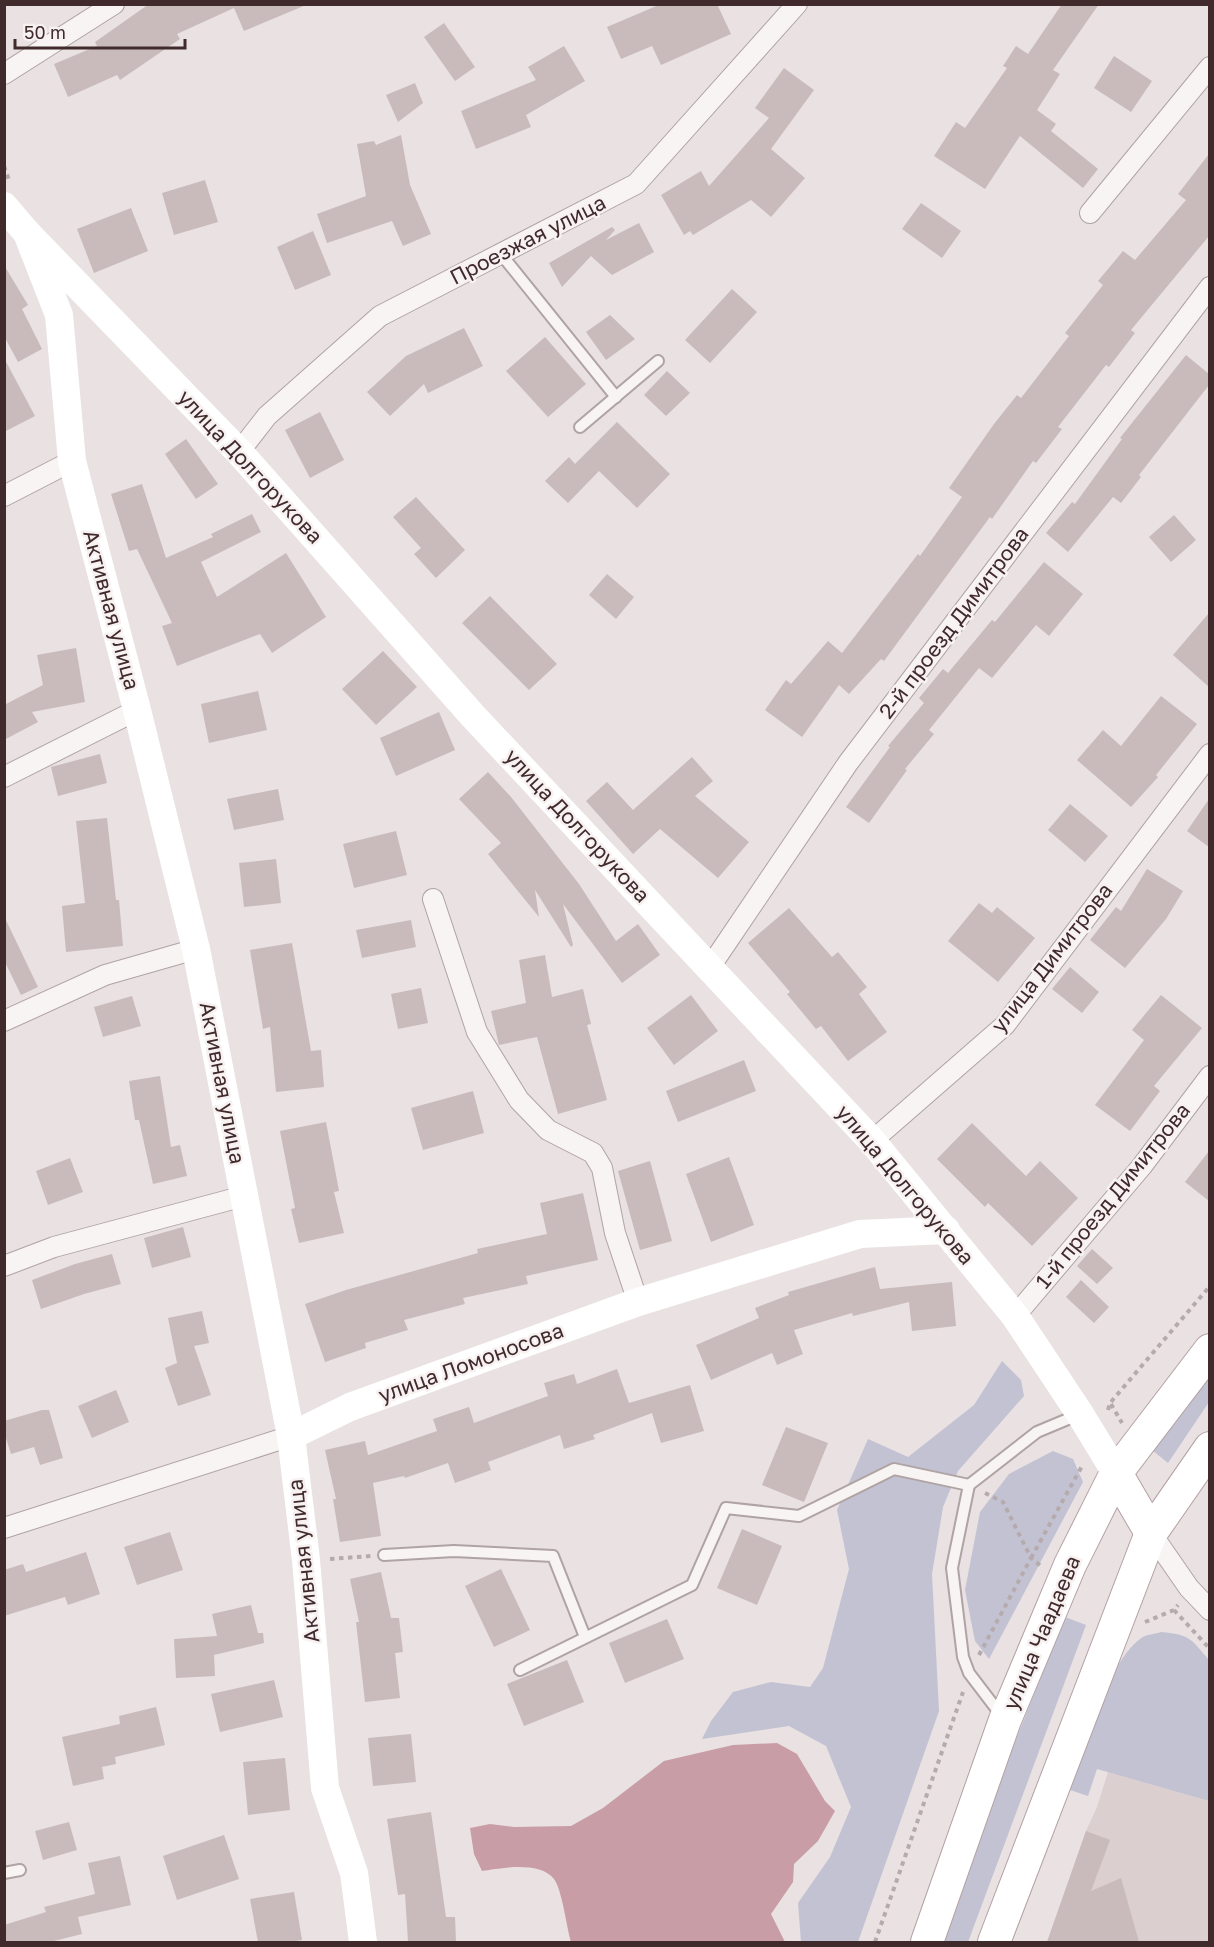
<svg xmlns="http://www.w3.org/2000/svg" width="1214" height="1947" font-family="'Golos Text',sans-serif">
<rect width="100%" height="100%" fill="#e9e1e2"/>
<path fill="#dbcfd0" d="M1108,1772l101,29v141h-162l39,-111 11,-24z"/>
<g fill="#c3c2d3">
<path d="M1002,1361l19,19 3,16 -66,75 -15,36 -11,67 7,137 -81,231h-57l-3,-39 32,-46 21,-50 -25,-61 -37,-20 -87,13 9,-18 22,-29 38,-10 39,5 13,-19 26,-99 -12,-59 31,-71 40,18 66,-52z"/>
<path d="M1209,1370v32l-41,61 -16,-13z"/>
<path d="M1053,1451l20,8 10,23 -94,177 -14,-18 -10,-51 15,-78 29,-38z"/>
<path d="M1065,1617l21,8 -118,317h-26l69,-190z"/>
<path d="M1161,1632c30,3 29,6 48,28v141l-112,-32 -9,27 -21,-7c15,-39 41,-130 76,-152 5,-3 12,-3 18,-5z"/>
</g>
<path fill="#c89da6" d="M777,1743l20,11 28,47 10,10 -17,30 -24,23 -1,18 -22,32 14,28h-214c-4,-13 -9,-53 -17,-63 -14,-18 -53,-11 -72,-8l-8,-17 -4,-26 20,-4 24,3 57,-1 32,-18 61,-47 69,-16z"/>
<g fill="#c9bbbc">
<path d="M149,4h157v1l-62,26 -10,-23 -57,26 3,5 -60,41 -3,-5 -49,22 -14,-33 43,-18 -2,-4z"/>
<path d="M661,4h56l14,30 -70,31 -9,-19 -31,13 -14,-32z"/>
<path d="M1062,4h37l-46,66 7,4 -23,36 19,14 -5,7 47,38 -15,19 -63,-52 -35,53 -51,-33 22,-34 9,6 42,-60 -4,-2 13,-20 12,8z"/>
<path d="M444,23l31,44 -20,14 -31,-44z"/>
<path d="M564,46l21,35 -59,34 5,12 -55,22 -15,-38 75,-31 -8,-13z"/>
<path d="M1114,56l38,25 -21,31 -37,-24z"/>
<path d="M784,68l30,22 -43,59 34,29 -34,39 -20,-17 -58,35 -3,-4 -6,4 -23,-40 40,-24 8,15 60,-68 -14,-10z"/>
<path d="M415,83l8,20 -25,19 -12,-27z"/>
<path d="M401,135l9,50 21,49 -28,12 -11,-25 -65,22 -10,-29 49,-18 -9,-52 17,-3 2,4z"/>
<path d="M1209,154v82l-78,94 4,3 -26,34 -3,-2 -48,62 4,2 -26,34 -3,-2 -41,58 -2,-2 -106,144 -3,-2 -32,35 -10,-9 -37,52 -37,-27 21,-30 5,4 37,-43 14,12 76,-99 2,2 42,-59 -13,-9 45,-64 23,-29 4,3 48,-62 -4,-3 38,-48 -5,-4 25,-30 12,9 51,-60 -8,-6z"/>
<path d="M205,180l13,42 -44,13 -12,-42z"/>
<path d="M921,203l40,28 -19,27 -40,-29z"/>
<path d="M131,208l17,43 -54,22 -17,-44z"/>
<path d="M639,223l15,29 -42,23 -21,-19 -29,31 -13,-24 63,-36 3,3 -9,10z"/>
<path d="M313,231l18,44 -36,15 -18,-43z"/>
<path d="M4,265l24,40 -6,4 20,40 -24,13 -14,-26z"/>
<path d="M732,289l25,23 -47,51 -25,-23z"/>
<path d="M610,315l25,24 -29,21 -20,-28z"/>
<path d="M464,328l19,38 -55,27 -4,-9 -34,32 -23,-24 39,-36z"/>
<path d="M545,337l41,47 -38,33 -42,-46z"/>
<path d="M1186,355l23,19v11l-70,90 2,2 -20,26 -8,-6 -45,55 -22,-19 26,-31 3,2 47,-65 -2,-1z"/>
<path d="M4,358l31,58 -31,16z"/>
<path d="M667,371l23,22 -24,23 -22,-21z"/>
<path d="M320,412l24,48 -34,18 -25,-48z"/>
<path d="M617,422l53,52 -33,34 -38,-37 -31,32 -23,-22 24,-24 6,7z"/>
<path d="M186,439l32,45 -22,15 -31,-45z"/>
<path d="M142,484l24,74 47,-21 -2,-3 41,-20 9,18 -60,30 16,35 69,-44 40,64 -54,36 -12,-19 -83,32 -15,-40 10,-3 -35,-74 -8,2 -18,-57z"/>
<path d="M416,497l49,53 -29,28 -22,-24 7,-6 -28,-31z"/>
<path d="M1174,515l22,25 -25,22 -22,-25z"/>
<path d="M1044,562l39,32 -34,42 -13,-11 -44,53 -13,-10 -50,62 5,4 -29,35 2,1 -38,53 -23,-16 44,-60 -2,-1 36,-43 -5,-5 24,-29 5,4 44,-53 3,2z"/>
<path d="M607,574l27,23 -18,22 -27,-24z"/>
<path d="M490,596l67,68 -28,26 -67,-67z"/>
<path d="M1209,613v74l-36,-32z"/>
<path d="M76,648l9,54 -53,10 6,10 -34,18v-35l39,-20 -6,-30z"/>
<path d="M383,651l34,36 -41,38 -34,-36z"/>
<path d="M258,691l9,39 -58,13 -8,-39z"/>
<path d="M1161,696l36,28 -41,51 2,2 -27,30 -54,-47 26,-30 18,16z"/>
<path d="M439,712l16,38 -59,26 -16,-38z"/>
<path d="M100,754l7,29 -49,13 -7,-29z"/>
<path d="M692,757l21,24 -18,15 54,46 -31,36 -58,-49 -27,25 -47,-53 21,-19 26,28z"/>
<path d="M488,772l23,25 68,87 37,57 22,-17 22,31 -38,28 -59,-79 10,41 -2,2 -36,-57 4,27 -51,-63 13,-11 -42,-44z"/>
<path d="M278,789l6,31 -50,10 -7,-31z"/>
<path d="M1209,799v48l-22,-16z"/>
<path d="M1070,804l38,32 -23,26 -37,-32z"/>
<path d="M107,818l9,82h3l4,46 -57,6 -4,-46 23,-3 -9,-82z"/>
<path d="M396,831l11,44 -53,13 -11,-44z"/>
<path d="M276,859l5,44 -37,4 -5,-44z"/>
<path d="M1147,869l36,22 -17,28 -41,49 -35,-28 26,-33 5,4z"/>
<path d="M979,903l13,10 5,-6 38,31 -37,44 -50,-41z"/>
<path d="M789,908l43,49 6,-5 29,35 -8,7 28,38 -39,29 -27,-35 -5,3 -29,-35 3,-2 -42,-49z"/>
<path d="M4,916l34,71 -17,8 -17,-35z"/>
<path d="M411,920l5,27 -54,11 -6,-28z"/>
<path d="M292,943l19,108 10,-1 3,37 -48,5 -6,-65 -7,2 -13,-79z"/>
<path d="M545,955l7,42 31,-8 8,35 -4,1 20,75 -49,14 -21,-77 -38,8 -8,-34 35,-8 -7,-43z"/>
<path d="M1070,967l29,25 -17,21 -30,-24z"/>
<path d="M421,988l7,35 -30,6 -7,-35z"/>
<path d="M691,995l27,36 -44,34 -27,-37z"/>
<path d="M1161,995l41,33 -48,58 6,5 -30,40 -35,-26 49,-65 -12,-10z"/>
<path d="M132,996l9,30 -38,11 -9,-30z"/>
<path d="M744,1060l12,31 -78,31 -12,-31z"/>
<path d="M160,1076l11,71 9,-2 7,31 -34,8 -14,-64h-4l-6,-39z"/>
<path d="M473,1091l11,42 -61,17 -12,-42z"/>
<path d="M326,1122l13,69 -5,1 10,41 -45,10 -8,-34 4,-1 -15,-77z"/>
<path d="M972,1123l54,53 14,-15 38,37 -46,48 -44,-43 -3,4 -48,-48z"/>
<path d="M1209,1151v50l-24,-19z"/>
<path d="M729,1157l25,68 -43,17 -25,-68z"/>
<path d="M70,1158l13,34 -35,13 -12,-34z"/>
<path d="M650,1161l22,80 -32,9 -22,-79z"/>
<path d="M583,1193l15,67 -72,16 2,8 -65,14 2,6 -61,16 4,10 -43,13 1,5 -41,14 -20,-58 41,-14 132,-37 -1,-4 70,-15 -7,-31z"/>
<path d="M183,1227l8,30 -39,11 -8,-30z"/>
<path d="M1092,1249l21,19 -16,16 -20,-18z"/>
<path d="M112,1254l9,30 -37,10 -43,15 -9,-29 43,-16z"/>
<path d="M875,1267l5,22 72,-7 4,44 -44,5 -3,-29 -56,14 -1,-3 -58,17 9,24 -26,11 -5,-12 -61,27 -15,-35 63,-27 -4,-10 34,-13 -1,-3z"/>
<path d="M1081,1280l28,27 -15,16 -28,-26z"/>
<path d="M202,1311l7,32 -15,3 17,49 -33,11 -13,-38 12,-5 -9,-45z"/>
<path d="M617,1369l12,34 61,-18 14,46 -43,12 -9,-30 -59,22 2,4 -31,10 -4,-14 -72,27 3,8 -36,13 -7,-20 -43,15 -1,-2 -31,7 8,53 -41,6 -7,-43h3l-11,-49 40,-9 3,14 69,-24 -4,-12 36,-12 5,16 74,-27 -4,-13 30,-9 3,10z"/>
<path d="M116,1390l13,32 -37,16 -14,-32z"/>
<path d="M42,1410h7l14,48 -23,7 -6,-18 -23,7 -7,-22v-11z"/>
<path d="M786,1427l42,16 -24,59 -42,-17z"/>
<path d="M742,1529l40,17 -25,59 -40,-17z"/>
<path d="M170,1532l13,38 -46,15 -13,-38z"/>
<path d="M86,1552l14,42 -32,11 -3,-8 -61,19v-46l19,-6 3,8z"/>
<path d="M501,1569l29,61 -36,17 -29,-61z"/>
<path d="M381,1572l10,46h8l4,34 -8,1 5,45 -35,4 -9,-80h3l-9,-43z"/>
<path d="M251,1605l7,28h5l1,10 -50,12 1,21 -39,2 -2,-39 43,-3 -5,-22z"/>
<path d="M667,1619l17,40 -59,24 -16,-40z"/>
<path d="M567,1660l17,42 -60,24 -17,-42z"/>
<path d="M274,1680l9,37 -63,15 -9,-38z"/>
<path d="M156,1707l9,38 -50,12 1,7 -14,3 2,12 -31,7 -11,-49 58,-13 -1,-8z"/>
<path d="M411,1734l5,48 -43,4 -5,-48z"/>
<path d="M285,1758l5,52 -42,5 -5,-53z"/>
<path d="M431,1812l15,105h9l1,25h-48l-3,-48 -7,1 -11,-76z"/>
<path d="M69,1822l8,28 -34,10 -8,-29z"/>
<path d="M1086,1831l24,9 -19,51 30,-13 18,64h-92z"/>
<path d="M224,1835l15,44 -62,21 -14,-44z"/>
<path d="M120,1856l11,49 -53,12 4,17 -32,8h-46v-17l42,-13 -2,-5 51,-13 -7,-31z"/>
<path d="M294,1892l8,48 -14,2h-30l-8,-43z"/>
</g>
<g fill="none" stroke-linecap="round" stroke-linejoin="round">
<g stroke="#b0a3a4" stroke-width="14">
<g id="lane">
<path d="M501,254l115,143"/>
<path d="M580,427l78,-66"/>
<path d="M384,1555l70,-4 99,5 32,81"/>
<path d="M520,1670l172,-85 34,-77 73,8 95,-47 75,16"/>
<path d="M1001,1715l-32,-42 -6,-16 -11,-89 17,-83 68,-53 43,-18"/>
<path d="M4,1873l16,-3"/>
</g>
</g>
<g stroke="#b0a3a4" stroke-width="22">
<g id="street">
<path d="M4,74l110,-70"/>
<path d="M1090,213l120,-146"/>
<path d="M239,452l28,-36 113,-100 256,-132 161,-180"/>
<path d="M4,496l68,-35"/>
<path d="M4,777l133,-67"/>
<path d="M433,899l44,133 42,68 29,30 45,23 9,15 13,65 23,69"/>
<path d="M710,967l138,-204 362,-476"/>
<path d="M4,1021l101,-46 91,-26"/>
<path d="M872,1141l133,-116 205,-271"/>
<path d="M4,1266l50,-19 190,-51"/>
<path d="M1015,1316l127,-150 68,-90"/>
<path d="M4,1528l287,-92"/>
<path d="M1151,1533l38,55 21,22"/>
</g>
</g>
<g stroke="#b4a1a3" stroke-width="34">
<g id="primary">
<path d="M1116,1473l35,60"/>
<path d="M927,1942l78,-222 65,-155 46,-92 94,-123"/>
<path d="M994,1942l157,-409 59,-85"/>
</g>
</g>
<g stroke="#b6abac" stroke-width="4" stroke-dasharray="4.5 4.5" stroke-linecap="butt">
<path d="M4,166l6,17"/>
<path d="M1111,1404l11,19"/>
<path d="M1108,1410l2,-7 100,-117"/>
<path d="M985,1493l18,9 28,56"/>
<path d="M1031,1558l51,-92"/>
<path d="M330,1559l41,-3"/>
<path d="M1174,1610l36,39"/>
<path d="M1145,1622l29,-12 4,-5"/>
<path d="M979,1655l52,-97 11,9"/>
<path d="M875,1942l88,-250"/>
</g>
<use href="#lane" stroke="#f8f4f4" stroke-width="10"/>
<use href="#street" stroke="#f8f4f4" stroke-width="20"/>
<g stroke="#fff" stroke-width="28">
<path d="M4,206l23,27 212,219 234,264 399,425 143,175 65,98 36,59"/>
<path d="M27,233l32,82 13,146 65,249 59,239 95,487 15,124 19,228 29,85 9,69"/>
<path d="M291,1436l59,-29 288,-105 222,-68 86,-4"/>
</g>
<use href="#primary" stroke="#fff" stroke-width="32"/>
</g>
<g text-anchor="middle" stroke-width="5" stroke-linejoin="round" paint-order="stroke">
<g font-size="21" fill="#402a2c" stroke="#f7f1f1">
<text transform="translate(528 240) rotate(-27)" y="7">Проезжая улица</text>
<text transform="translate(250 467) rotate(47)" y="7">улица Долгорукова</text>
<text transform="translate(111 610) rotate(75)" y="7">Активная улица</text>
<text transform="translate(954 623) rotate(-53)" y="7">2-й проезд Димитрова</text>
<text transform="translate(577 826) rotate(47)" y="7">улица Долгорукова</text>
<text transform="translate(1052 958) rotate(-52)" y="7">улица Димитрова</text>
<text transform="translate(222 1083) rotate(79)" y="7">Активная улица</text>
<text transform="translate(905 1185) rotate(50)" y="7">улица Долгорукова</text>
<text transform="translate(1113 1196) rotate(-51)" y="7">1-й проезд Димитрова</text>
<text transform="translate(471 1363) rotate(-20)" y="7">улица Ломоносова</text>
<text transform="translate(304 1561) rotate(-96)" y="7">Активная улица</text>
<text transform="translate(1042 1633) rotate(-67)" y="7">улица Чаадаева</text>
</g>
</g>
<rect width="1214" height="1947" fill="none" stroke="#402a2c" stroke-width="12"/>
<path d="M15 39v9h170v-9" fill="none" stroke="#402a2c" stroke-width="3"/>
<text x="24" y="39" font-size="18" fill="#402a2c" stroke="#f7f1f1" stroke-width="4.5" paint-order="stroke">50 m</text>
</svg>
